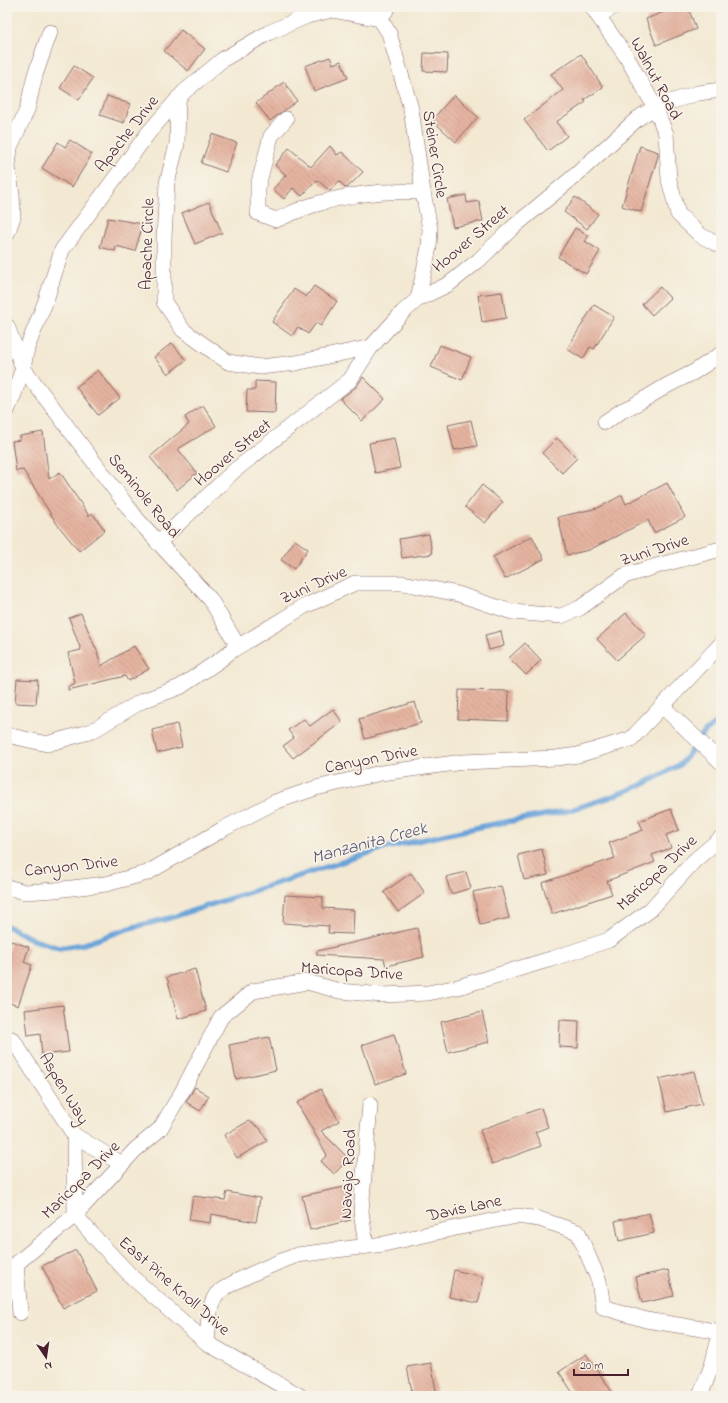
<svg xmlns="http://www.w3.org/2000/svg" width="728" height="1403" font-family="'Indie Flower',sans-serif">
<defs>
<pattern id="building-back-hatch" width="6" height="6" patternUnits="userSpaceOnUse"><rect width="6" height="6" fill="#e5b4a0"/><path d="M-1 5l2 2M0 0l6 6M5-1l2 2" fill="none" stroke="#c69a8a"/></pattern>
</defs>
<rect width="100%" height="100%" fill="#f7f3e8"/>
<filter id="ink" filterUnits="userSpaceOnUse"><feTurbulence type="fractalNoise" baseFrequency=".025" numOctaves="2"/><feDisplacementMap in="SourceGraphic" scale="8" xChannelSelector="R" yChannelSelector="G"/><feConvolveMatrix kernelMatrix="1 2 1 2 8 2 1 2 1" color-interpolation-filters="sRGB"/></filter>
<filter id="wash" filterUnits="userSpaceOnUse"><feTurbulence type="fractalNoise" baseFrequency=".012" numOctaves="4" result="noise"/><feDisplacementMap in="SourceGraphic" scale="16" xChannelSelector="R" yChannelSelector="G"/><feGaussianBlur stdDeviation="0.9" result="paint"/><feColorMatrix in="noise" values="0 0 0 0 0 0 0 0 0 0 0 0 0 0 0 0 0 1.4 0 .05"/><feComposite in="paint" operator="in"/></filter>
<g filter="url(#wash)">
<rect width="100%" height="100%" fill="#f3e9d3"/>
<g fill="none" stroke-linecap="round" stroke-linejoin="round">
<path stroke="#6aa3d9" stroke-width="5.5" d="M7,926l27,14 25,8 25,-4 46,-16 40,-10 215,-70 99,-22 83,-15 41,-13 36,-14 37,-20 24,-32 16,-13"/>
</g>
<g id="blocks">
<g fill="url(#building-back-hatch)">
<path d="M676,7h12l8,22 -40,16 -10,-26z"/>
<path d="M181,30l24,19 -17,22 -24,-20z"/>
<path d="M424,53l24,1 -1,18 -24,-1z"/>
<path d="M581,54l22,33 -19,13 2,2 -30,20 11,14 -19,15 -24,-31 39,-30 -12,-16z"/>
<path d="M330,57l3,7 8,-3 7,17 -34,13 -9,-25z"/>
<path d="M74,66l19,12 -14,22 -19,-12z"/>
<path d="M284,82l13,19 -27,20 -14,-18z"/>
<path d="M454,95l24,22 -22,25 -24,-22z"/>
<path d="M107,96l23,8 -6,19 -24,-8z"/>
<path d="M212,134l25,9 -11,29 -25,-9z"/>
<path d="M70,140l22,14 -20,33 -30,-19 16,-26 7,5z"/>
<path d="M330,146l7,9 5,-3 21,20 -15,15 -2,1 -7,-7 -9,10 -13,-11 -15,16 -9,-8 -9,11 -11,-10 13,-14 -11,-10 14,-17 22,19z"/>
<path d="M640,146l18,6v4l-17,56 -19,-6z"/>
<path d="M466,195l1,8 12,-2 4,20 -30,6 -6,-28z"/>
<path d="M575,197l23,17 -11,15 -23,-17z"/>
<path d="M209,202l13,31 -27,11 -13,-31z"/>
<path d="M108,218l35,6 -8,27 -19,-5 -1,5 -15,-4z"/>
<path d="M575,228l13,8 -3,5 15,10 -14,23 -28,-17z"/>
<path d="M314,286l23,15 -16,25 -5,-3 -8,11 -10,-7 -6,9 -20,-14 22,-33 12,8z"/>
<path d="M660,287l10,11 -18,17 -10,-11z"/>
<path d="M502,292l4,26 -24,4 -4,-27z"/>
<path d="M594,305l20,12 -20,32 -4,-2 -7,12 -16,-10z"/>
<path d="M172,343l14,17 -18,14 -14,-17z"/>
<path d="M440,345l31,12 -9,23 -31,-13z"/>
<path d="M98,370l22,28 -22,17 -22,-28z"/>
<path d="M363,377l22,22 -23,22 -22,-22 16,-12z"/>
<path d="M255,381l21,1 -1,31 -29,-1 1,-22h8z"/>
<path d="M203,405l13,21 -38,23 19,24 -20,17 -27,-33 39,-33 -4,-7z"/>
<path d="M471,420l6,26 -23,4 -6,-25z"/>
<path d="M43,432l6,47 11,-7 29,44 3,-3 13,17 -26,21 -22,-27 -34,-54 -7,1 -4,-30 8,-1v-4z"/>
<path d="M394,438l6,30 -25,5 -6,-30z"/>
<path d="M557,438l20,20 -15,15 -20,-20z"/>
<path d="M667,483l18,34 -31,16 -6,-13 -59,30 -22,5 -9,-38 40,-9 24,-13 4,9z"/>
<path d="M482,485l21,17 -18,21 -20,-16z"/>
<path d="M429,534l3,20 -30,4 -3,-19z"/>
<path d="M532,536l12,23 -39,20 -12,-22z"/>
<path d="M295,540l13,9 -14,20 -13,-9z"/>
<path d="M81,613l14,34h1l5,19 33,-20 15,23 -21,12 -3,-5 -57,14v-3l7,-4 -7,-30 13,-3 -12,-32z"/>
<path d="M626,613l20,22 -29,25 -20,-21z"/>
<path d="M501,631l3,15 -15,4 -4,-15z"/>
<path d="M525,643l16,17 -15,15 -17,-17z"/>
<path d="M17,679l21,1 -2,24 -21,-1z"/>
<path d="M459,690l50,1 -1,30 -50,-2z"/>
<path d="M415,702l6,21 -56,16 -6,-20z"/>
<path d="M333,709l9,13 -49,36 -10,-12 11,-8 -6,-8 16,-11 6,7z"/>
<path d="M177,724l5,23 -25,6 -5,-23z"/>
<path d="M671,809l8,21 -13,5 5,13 -19,7 3,7 -48,19 5,13 -60,20 -10,-31 73,-25 -6,-15 34,-13 -4,-9z"/>
<path d="M542,849l6,26 -24,5 -6,-25z"/>
<path d="M466,872l5,16 -20,6 -5,-17z"/>
<path d="M411,873l14,20 -27,19 -14,-20z"/>
<path d="M501,886l8,32 -29,7 -7,-33z"/>
<path d="M285,895l38,2v11l31,2 -1,24 -25,-1 1,-7 -46,-3z"/>
<path d="M417,928l7,29 -38,9 -2,-7 -67,-4v-4z"/>
<path d="M11,941l18,6 -5,15 8,3 -14,41 -11,-4v-49z"/>
<path d="M195,969l11,42 -28,8 -11,-42z"/>
<path d="M63,1005l6,47 -27,3 -2,-21 -12,2 -3,-26z"/>
<path d="M482,1012l7,30 -41,10 -7,-30z"/>
<path d="M560,1020l19,1 -1,27 -19,-1z"/>
<path d="M394,1034l12,40 -31,10 -13,-39z"/>
<path d="M269,1037l7,33 -40,9 -7,-34z"/>
<path d="M694,1071l8,33 -35,8 -8,-33z"/>
<path d="M195,1087l14,9 -9,15 -14,-9z"/>
<path d="M321,1089l18,32 -18,10 28,28 -15,15 -13,-13 6,-6 -30,-52z"/>
<path d="M541,1108l7,19 -13,5 6,14 -49,18 -12,-34z"/>
<path d="M249,1121l11,7 7,13 -30,17 -13,-23z"/>
<path d="M344,1187l7,33 -41,10 -8,-34z"/>
<path d="M227,1192l33,6 -4,24 -45,-8 -1,9 -21,-3 4,-24 32,4z"/>
<path d="M649,1213l5,20 -35,8 -4,-20z"/>
<path d="M76,1250l21,41 -34,17 -21,-42z"/>
<path d="M454,1270l30,7 -6,26 -29,-6z"/>
<path d="M668,1270l6,26 -32,7 -6,-26z"/>
<path d="M586,1354l29,42h-40l-16,-24z"/>
<path d="M431,1363l6,33h-24l-6,-29z"/>
</g>
</g>
</g>
<g filter="url(#ink)">
<use href="#blocks" fill-opacity="0" stroke="#856666" stroke-width="1"/>
<g fill="none" stroke-linecap="round" stroke-linejoin="round">
<g stroke="#856666" stroke-width="16">
<g id="minor">
<path d="M592,7l34,49 29,51 11,27 3,46 9,34 22,21 21,11"/>
<path d="M372,12l8,7 9,14 22,76 12,83 7,37 -1,18 -11,52"/>
<path d="M598,16l15,-9"/>
<path d="M178,98l-1,46 -10,39 -3,55v64l19,28 45,32 32,5 36,-4 75,-16"/>
<path d="M286,119l-15,17 -13,50v27l18,7c12,-5 24,-11 37,-15 35,-11 73,-15 110,-13"/>
<path d="M7,234l6,-17 -1,-22 -4,-28 2,-20 17,-37 8,-35 15,-43"/>
<path d="M7,326l16,42 114,151 73,80 28,47"/>
<path d="M7,411l7,-17 9,-26 4,-20 18,-45 17,-53 87,-118 35,-40 38,-32 46,-27 39,-17 25,-6 48,9 8,-12"/>
<path d="M605,422l18,-12 13,-6 32,-19 26,-13 27,-18"/>
<path d="M158,543l77,-73 115,-90 21,-33 32,-35 15,-13 31,-15 30,-24 32,-31 66,-55 60,-55 18,-12 43,-14 23,-3"/>
<path d="M662,706l59,56"/>
<path d="M7,735l40,9 45,-13 50,-30 38,-14 40,-27 11,-9 72,-44 52,-24h48l55,11 54,18 49,4 19,-8 44,-32 36,-11 61,-16"/>
<path d="M7,887l18,5 30,-2 51,-6 41,-11 76,-44 52,-27 41,-14 65,-15 82,-11 93,-4 22,-3 53,-16 90,-95"/>
<path d="M7,1037l6,3 61,95 1,80"/>
<path d="M74,1135l48,29"/>
<path d="M75,1215l24,27 35,37 73,64 93,53"/>
<path d="M366,1246l-5,-35 9,-106"/>
<path d="M20,1313l-4,-49 59,-49 60,-65 25,-21 23,-39 38,-73 32,-26 54,-9 33,9 42,4 46,-2 30,-6 93,-28 58,-19 41,-30 45,-50 26,-22"/>
<path d="M207,1343c1,-13 1,-37 9,-48 10,-12 65,-34 81,-40l87,-11 67,-15 66,-13 22,3 39,13 21,49 4,26 43,13 75,12"/>
<path d="M700,1396l12,-31 9,-34"/>
</g>
</g>
<use href="#minor" stroke="#fff" stroke-width="15"/>
</g>
</g>
<g text-anchor="middle" stroke-width="3.5" stroke-linejoin="round" paint-order="stroke">
<g font-size="17" fill="#4a1f2b" stroke="#f7f3e8">
<text transform="translate(657 78) rotate(62)" y="6">Walnut Road</text>
<text transform="translate(126 133) rotate(-52)" y="6">Apache Drive</text>
<text transform="translate(436 154) rotate(81)" y="6">Steiner Circle</text>
<text transform="translate(470 238) rotate(-40)" y="6">Hoover Street</text>
<text transform="translate(146 244) rotate(-88)" y="6">Apache Circle</text>
<text transform="translate(232 452) rotate(-40)" y="6">Hoover Street</text>
<text transform="translate(145 495) rotate(51)" y="6">Seminole Road</text>
<text transform="translate(654 549) rotate(-18)" y="6">Zuni Drive</text>
<text transform="translate(313 584) rotate(-24)" y="6">Zuni Drive</text>
<text transform="translate(371 758) rotate(-11)" y="6">Canyon Drive</text>
<text transform="translate(71 865) rotate(-6)" y="6">Canyon Drive</text>
<text transform="translate(656 872) rotate(-43)" y="6">Maricopa Drive</text>
<text transform="translate(352 970) rotate(4)" y="6">Maricopa Drive</text>
<text transform="translate(65 1088) rotate(59)" y="6">Aspen Way</text>
<text transform="translate(347 1174) rotate(-87)" y="6">Navajo Road</text>
<text transform="translate(80 1179) rotate(-45)" y="6">Maricopa Drive</text>
<text transform="translate(464 1207) rotate(-12)" y="6">Davis Lane</text>
<text transform="translate(175 1285) rotate(41)" y="6">East Pine Knoll Drive</text>
</g>
<g font-size="18" font-style="italic" fill="#575471" stroke="#f7f3e8">
<text transform="translate(369 842) rotate(-15)" y="6">Manzanita Creek</text>
</g>
</g>
<rect width="728" height="1403" fill="none" stroke="#f7f3e8" stroke-width="24"/>
<g transform="translate(46 1357) rotate(167)" stroke="#f7f3e8" stroke-width="3" paint-order="stroke">
<path d="M0-3L7 15L0 10L-7 15Z" fill="#4a1f2b"/>
<text y="-6" font-size="11" font-weight="bold" text-anchor="middle" fill="#4a1f2b">N</text>
</g>
<path d="M574 1369v6h54v-6" fill="none" stroke="#4a1f2b" stroke-width="2"/>
<text x="580" y="1369" font-size="12" fill="#4a1f2b" stroke="#f7f3e8" stroke-width="3" paint-order="stroke">20 m</text>
</svg>
